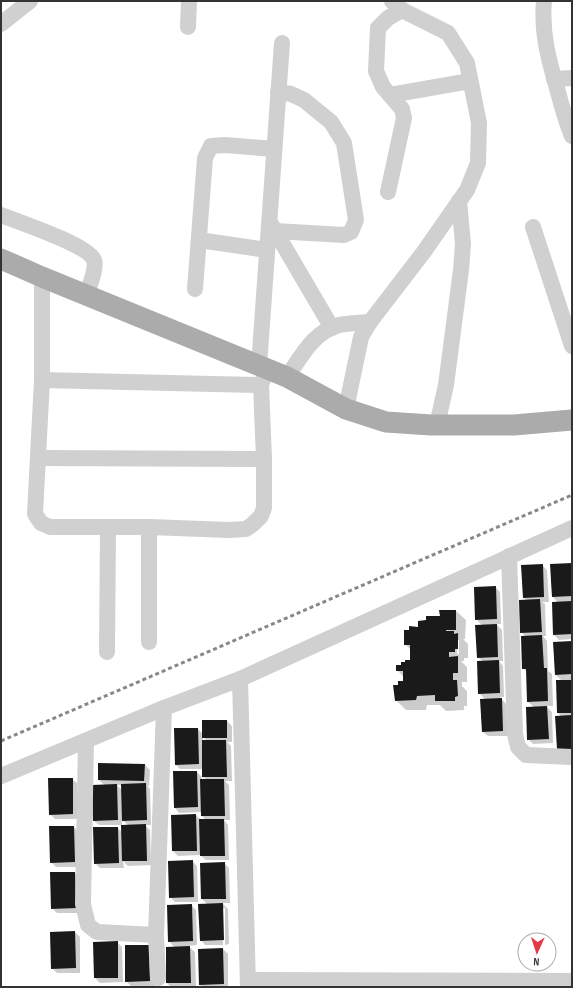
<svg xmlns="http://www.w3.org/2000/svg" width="573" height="988" font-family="'Sofia Sans Condensed',sans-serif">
<rect width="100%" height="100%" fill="#fff"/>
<g fill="#0003" fill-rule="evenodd">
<path d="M542,565l5,5 2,32h-7l3,2 1,32h-3l4,5 1,30 4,3 1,32h-7l6,6 1,31 -20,1 -5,-5 6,-32 -6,-5 -1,-30 -4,-4 2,-32 -4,-4 5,-32 -2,-2z"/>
<path d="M572,565v74l-13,1 -5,-5 4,-32 -5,-6z"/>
<path d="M495,587l5,5 1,32h-5l6,6 1,31h-4l4,5 1,31h-4l6,7 2,32h-20l-5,-4 3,-32 -7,-7 3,-32 -4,-4 4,-32 -6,-6z"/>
<path d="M456,611l10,9 -1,19h-2l5,5v14h-4v3h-3l6,6v15h-5v4l5,5v15h-3v4l-18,1 -6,-6h-13l-1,5h-20l-10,-10 3,-14 5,-4v-5l-7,-7 14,-9v-11l-6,-6 14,-16zM457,640h2v14h-2z"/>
<path d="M572,642v111l-10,-36 -4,-4 -1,-32h5l-6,-6z"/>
<path d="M227,721l5,5v16h-5l4,4 1,35h-7l4,4 1,35h-6l4,5 1,35h-23l-6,-5 -22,1 -5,-5 23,-36 5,5h5l-4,-4 -1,-4 -22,1 -4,-5 -1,-36h23l5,5v3h5l-4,-3v-8h-23l-4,-4 -1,-36h23l5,5zM203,737l4,4h-4z"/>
<path d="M145,765l5,5 -1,16 -2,-1 3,4 1,36h-6l5,5 1,35 -23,1 -5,-5 1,7h-24l-5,-5 23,-35 4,4v-7h-23l-5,-4 10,-36 -5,-5zM117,785h5v5zM122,820l6,5 -6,1z"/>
<path d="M72,779l5,4 1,36h-23l-5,-5z"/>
<path d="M74,827l4,5 1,35h-23l-5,-5z"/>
<path d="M192,861l5,5 1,36h-23l-5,-5z"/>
<path d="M224,863l5,5 1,35h-8l6,6 1,35 -4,1v-37h-2v37h-18l-4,-5 7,-35 -6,-6z"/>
<path d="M75,873l5,4v36h-23l-5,-5z"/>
<path d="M191,905l5,5 1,35 -9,1 7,6 1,35h-25l-4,-4 8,-35 -6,-7z"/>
<path d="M75,932l5,5v36h-23l-5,-5z"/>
<path d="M117,942l5,5 1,35 -23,1 -5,-5z"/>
<path d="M223,949l5,5v33h-25l-3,-2z"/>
<path d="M154,951l1,35h-24l-5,-5z"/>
</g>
<g fill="#1a1a1a">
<path d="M572,563v33l-20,1 -2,-33z"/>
<path d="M543,564l1,33 -21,1 -2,-33z"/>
<path d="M496,586l1,33 -22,1 -1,-33z"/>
<path d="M540,599l2,33 -22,1 -1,-33z"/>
<path d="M572,601v33l-19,1 -1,-33z"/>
<path d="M439,610h17v20h-10v1h8v3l4,-1v16h-3v3h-6v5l9,-1v17h-5v7h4l1,16 -3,1v4h-20v-6l-18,1 -1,4 -21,1 -2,-16h5v-4h5v-10h-7v-6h5v-3h4v-2h5v-15h-6v-15h5v-4l9,1v-6l8,-1v-4h14z"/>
<path d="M497,624l1,33 -21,1 -2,-33z"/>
<path d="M542,635l2,33h3l1,33 -21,1 -1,-33h-4l-1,-33z"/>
<path d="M572,641v33l-17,1 -2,-33z"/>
<path d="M499,660l1,33 -22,1 -1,-33z"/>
<path d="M556,680h16v33h-15z"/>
<path d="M502,698l1,33 -21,1 -2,-33z"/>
<path d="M547,706l2,33 -22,1 -1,-33z"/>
<path d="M572,715v34h-15l-2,-33z"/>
<rect x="202" y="720" width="25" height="18"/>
<path d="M174,728h24l1,36 -24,1z"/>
<path d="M202,740h24l1,37h-25z"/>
<path d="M98,763l47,1 -1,17 -46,-1z"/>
<path d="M173,771h24l1,36 -24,1z"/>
<path d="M48,778h25v36l-24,1z"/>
<path d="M200,779h24l1,37h-24z"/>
<path d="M146,783l1,37 -25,1 -1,-37z"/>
<path d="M117,784l1,36 -25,1 -1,-36z"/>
<path d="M196,814l1,37h-25l-1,-36z"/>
<path d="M199,819h25l1,37h-25z"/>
<path d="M146,824l1,37h-25l-1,-36z"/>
<path d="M49,826h25l1,36 -25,1z"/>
<path d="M93,827h25l1,36 -25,1z"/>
<path d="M193,860l1,37 -25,1 -1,-37z"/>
<path d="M225,862l1,37h-25l-1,-36z"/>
<path d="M50,872h25l1,36 -25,1z"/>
<path d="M223,903l1,37 -24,1 -2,-37z"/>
<path d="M192,904l1,37 -25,1 -1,-37z"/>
<path d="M75,931l1,37 -25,1 -1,-37z"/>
<path d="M118,941v37h-24l-1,-36z"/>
<path d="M125,945h24l1,36 -25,1z"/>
<path d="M190,946l1,37h-25v-36z"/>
<path d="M223,948l1,36 -25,1 -1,-36z"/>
</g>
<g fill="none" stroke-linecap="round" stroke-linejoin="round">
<g stroke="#d0d0d0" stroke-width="16">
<path d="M544,1c-3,32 5,60 14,91 4,15 8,30 14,44"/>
<path d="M1,24l29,-23"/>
<path d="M188,27l1,-26"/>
<path d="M554,79l18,-1"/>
<path d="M390,95l80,-14"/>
<path d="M388,192l16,-74 -2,-9 -19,-22 -7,-16 2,-43 10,-10 14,-8"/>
<path d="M1,215c18,7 87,30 93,45 3,7 -5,27 -7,35"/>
<path d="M271,224l61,104"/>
<path d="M533,227l39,119"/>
<path d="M275,231l69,4 7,-3 5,-12 -12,-77 -13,-21 -27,-22 -13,-6 -13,-2"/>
<path d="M199,240l68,10"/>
<path d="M42,277v103l-7,134 6,9 9,4h99l80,3 17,-1 7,-5 8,-8 3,-8v-49l-3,-74 6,-16"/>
<path d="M195,289l10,-131 6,-12 14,-1 49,4"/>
<path d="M259,366l23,-323"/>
<path d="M287,377c14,-20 26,-45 52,-52 10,-2 21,-2 31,-3"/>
<path d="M42,380l219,5"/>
<path d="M346,409l15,-72 9,-15 53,-69 44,-63 11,-27 1,-40 -12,-60 -19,-30 -46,-23 -10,-9"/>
<path d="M437,425l9,-40 15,-115 2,-26 -4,-43"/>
<path d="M38,458l226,1"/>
<path d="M149,527v115"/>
<path d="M509,556l6,178 3,13 8,8 46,2"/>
<path d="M107,652l1,-125"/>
<path d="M240,679l8,308"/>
<path d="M86,741l-3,163 5,21 9,7 59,3"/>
<path d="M1,776l163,-68 76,-29 332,-151"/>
<path d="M158,978l-2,-43 8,-227"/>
<path d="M248,980l324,1"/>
</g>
<path stroke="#ababab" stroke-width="21" d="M1,259l41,18 245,100 59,32 40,13 45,3h83l58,-5"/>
<path stroke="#888" stroke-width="3" stroke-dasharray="4 3" stroke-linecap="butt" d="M1,741l571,-246"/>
</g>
<rect width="573" height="988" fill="none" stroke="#333333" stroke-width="4"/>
<g transform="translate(537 952) rotate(183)"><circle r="19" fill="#ffffff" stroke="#adadad"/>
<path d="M0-3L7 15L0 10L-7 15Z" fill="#e63946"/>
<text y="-6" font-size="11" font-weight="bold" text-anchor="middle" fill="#333333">N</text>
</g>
</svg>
